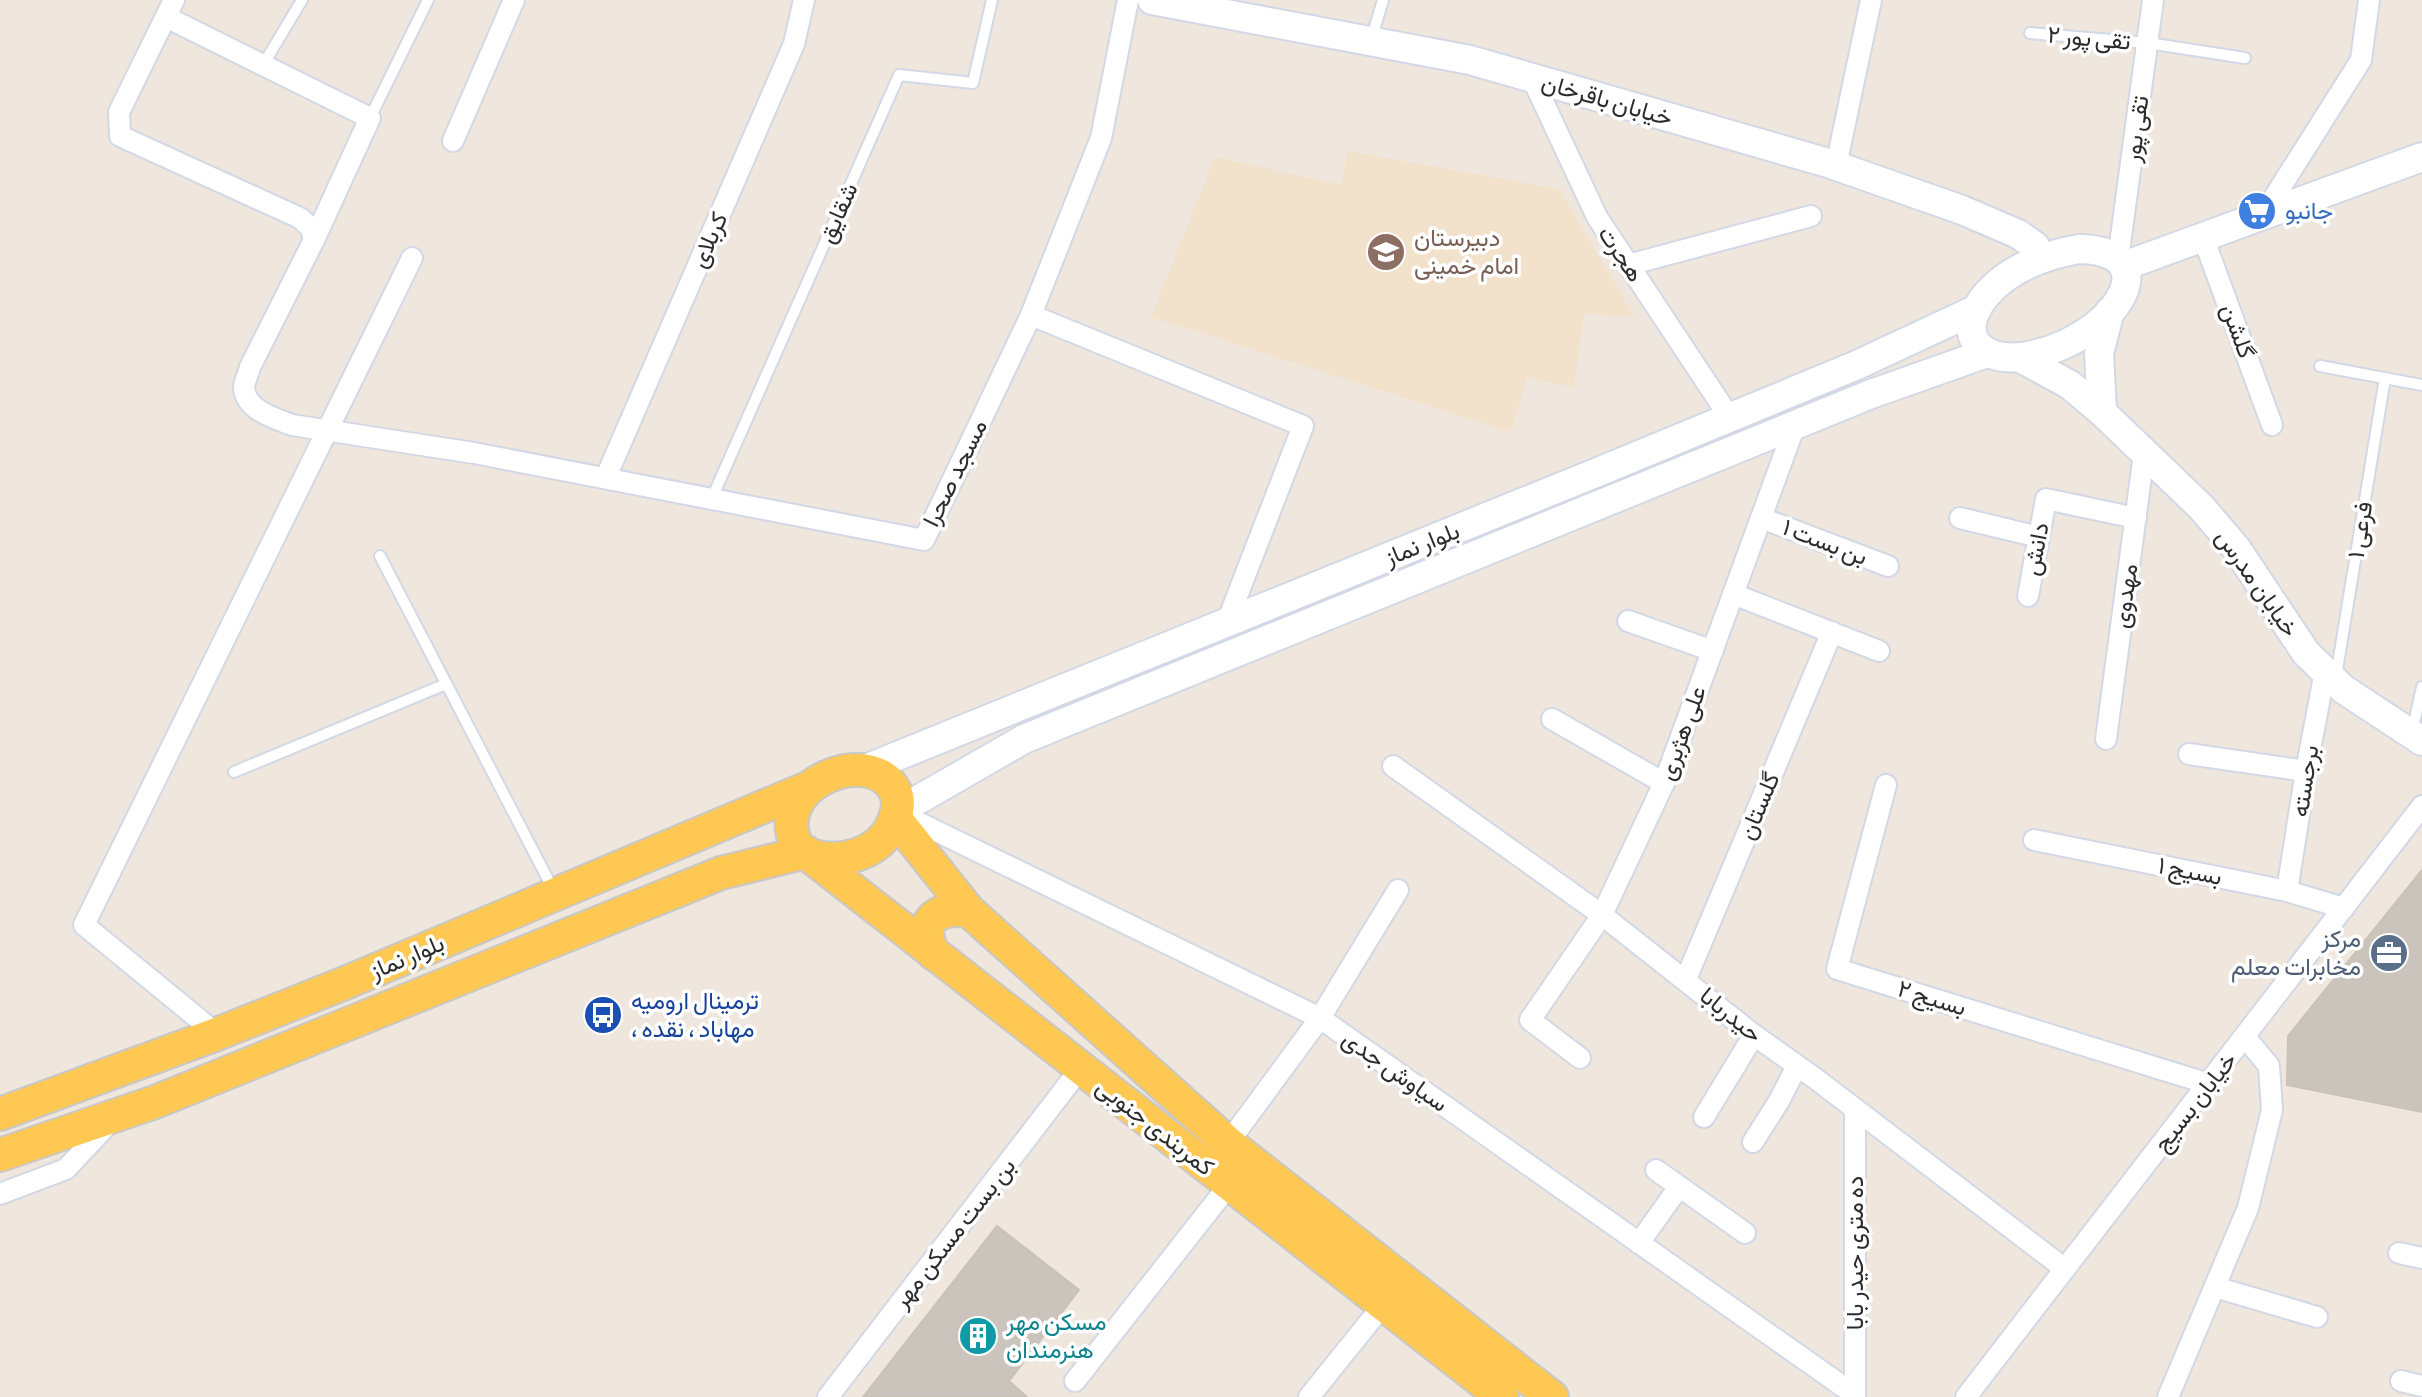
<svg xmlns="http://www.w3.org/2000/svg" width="2422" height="1397" font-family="'Alegreya Sans',Vazirmatn,sans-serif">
<rect width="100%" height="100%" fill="#efe6dd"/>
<path fill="#f2e2cb" d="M1347,151l212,38 76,128 -51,-3 -10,73 -47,-9 -16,54 -360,-115 64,-160 127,28z"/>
<g fill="#cac4bc" stroke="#cbc2b6" stroke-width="2">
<path d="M2422,870v242l-135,-27 1,-49z"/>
<path d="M997,1226l82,64 -70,91 18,16h-164z"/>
</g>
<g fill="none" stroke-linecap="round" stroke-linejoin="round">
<g stroke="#d2d8e6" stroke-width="14">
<g id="lane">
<path d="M2030,33l118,10 97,15"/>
<path d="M1371,40l12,-40"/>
<path d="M263,65l39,-65"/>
<path d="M370,118l58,-118"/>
<path d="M2320,366l102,19"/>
<path d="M712,498l187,-423 74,8 19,-83"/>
<path d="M380,556l174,335"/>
<path d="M2336,676l49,-298"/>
<path d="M2412,732l10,-45"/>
<path d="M234,772l212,-88"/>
</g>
</g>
<g stroke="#d2d8e6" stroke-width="24">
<g id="street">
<path d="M174,0l-55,112 1,24 180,82 11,10 3,12 -64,127c-1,5 -5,13 -6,19 0,24 30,32 48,39l182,28 450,87 107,-225 272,111 -76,196"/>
<path d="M166,17l204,101 -56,122"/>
<path d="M1532,78l65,139 133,201"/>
<path d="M453,141l61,-141"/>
<path d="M1836,166l35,-166"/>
<path d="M2263,215l98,-155 8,-60"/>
<path d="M2203,237l69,188"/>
<path d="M2118,259l35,-259"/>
<path d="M1628,265l183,-49"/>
<path d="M1031,315l70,-177 27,-138"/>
<path d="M606,477l188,-433 10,-44"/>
<path d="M1761,518l127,48"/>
<path d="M1960,518l79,19"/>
<path d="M1733,594l146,57"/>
<path d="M2028,596l18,-97 90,19"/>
<path d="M1628,621l85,30"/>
<path d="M1552,719l112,64"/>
<path d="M2106,739l38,-285"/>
<path d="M2189,754l117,17"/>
<path d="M1393,766l209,149 152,120 62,44 249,190"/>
<path d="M1886,785l-49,184 372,115"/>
<path d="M897,812l423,206 535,377"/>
<path d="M2034,840l253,51 57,17"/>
<path d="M2287,891l19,-120 19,-100"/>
<path d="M1686,979l146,-347"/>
<path d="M217,1034l-133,-109 328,-667"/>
<path d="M1580,1058l-50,-38 72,-105 62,-132 131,-358"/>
<path d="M1855,1109v288"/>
<path d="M1704,1117l50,-82"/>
<path d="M1753,1142l26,-41 18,-35"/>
<path d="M1228,1143l92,-125 78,-128"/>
<path d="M1656,1170l89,63"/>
<path d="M0,1194l66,-25 45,-48"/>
<path d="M1639,1243l40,-56"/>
<path d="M2399,1253l23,5"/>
<path d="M2215,1287l102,30"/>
<path d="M1075,1381l154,-196"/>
<path d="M2401,1381l21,5"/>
<path d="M828,1397l252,-328"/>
<path d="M1309,1397l74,-92"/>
<path d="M1966,1397l456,-591"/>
<path d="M2168,1397l80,-189 24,-98 -3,-44 -24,-29"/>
</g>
</g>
<g stroke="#d2d8e6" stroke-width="32">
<g id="secondary">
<path d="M1152,0l318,60 358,103 134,47 56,24 17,12 4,13"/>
<path d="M2079,249c64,1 57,45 16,77 -21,16 -47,27 -73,31 -46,5 -67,-26 -35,-63 23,-26 58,-39 92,-45z"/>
<path d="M2124,266l298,-109"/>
<path d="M2019,357l51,28 32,27 99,95 35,41 70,105 37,36 79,52"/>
<path d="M2102,412l-3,-59 11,-42"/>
<path d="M863,770l735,-298 259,-107 120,-56"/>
<path d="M897,812l127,-73 847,-345 116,-41"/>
</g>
</g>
<g stroke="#c8c8c8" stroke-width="36">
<g id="primary">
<path d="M895,818l74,93 259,232 324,254"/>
<path d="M810,855c30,10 70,-1 83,-32 4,-9 7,-20 3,-30 -22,-51 -129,-10 -99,53l705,551"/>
<path d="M934,954c-18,-32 2,-48 35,-43"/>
<path d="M0,1114l217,-80 128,-51 465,-196"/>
<path d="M0,1155l155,-53 566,-229 85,-21"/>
</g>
</g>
<use href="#lane" stroke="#fff" stroke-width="10"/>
<use href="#street" stroke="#fff" stroke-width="20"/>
<use href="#secondary" stroke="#fff" stroke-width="28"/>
<use href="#primary" stroke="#ffc853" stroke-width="32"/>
</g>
<defs>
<g id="supermarket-disc" transform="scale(2)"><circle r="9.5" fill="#3f7fe0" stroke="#fff"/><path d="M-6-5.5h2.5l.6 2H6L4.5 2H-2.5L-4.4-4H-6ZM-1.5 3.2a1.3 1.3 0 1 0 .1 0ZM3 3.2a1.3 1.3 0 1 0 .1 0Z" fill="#fff"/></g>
<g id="school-disc" transform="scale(2)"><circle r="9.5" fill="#8d6e63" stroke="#fff"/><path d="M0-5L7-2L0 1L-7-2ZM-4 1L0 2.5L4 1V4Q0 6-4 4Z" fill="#fff"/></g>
<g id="office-disc" transform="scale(2)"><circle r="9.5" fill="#5c6f8a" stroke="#fff"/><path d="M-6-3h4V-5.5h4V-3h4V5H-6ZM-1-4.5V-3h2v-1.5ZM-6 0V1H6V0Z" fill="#fff"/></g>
<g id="bus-disc" transform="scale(2)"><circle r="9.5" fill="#1a4fb4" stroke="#fff"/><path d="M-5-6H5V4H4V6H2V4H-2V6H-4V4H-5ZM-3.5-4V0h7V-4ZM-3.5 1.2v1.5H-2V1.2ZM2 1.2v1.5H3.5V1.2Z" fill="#fff"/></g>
<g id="building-disc" transform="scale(2)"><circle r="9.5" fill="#0f9aa8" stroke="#fff"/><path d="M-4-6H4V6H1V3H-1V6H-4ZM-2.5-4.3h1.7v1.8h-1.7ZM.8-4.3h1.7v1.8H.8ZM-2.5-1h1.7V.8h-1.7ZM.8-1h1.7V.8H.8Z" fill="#fff"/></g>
</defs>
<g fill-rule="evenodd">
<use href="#supermarket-disc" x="2257" y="211"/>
<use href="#school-disc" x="1386" y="252"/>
<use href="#office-disc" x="2389" y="953"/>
<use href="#bus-disc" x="603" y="1015"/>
<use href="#building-disc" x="978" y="1336"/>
</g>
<g text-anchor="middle" stroke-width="7" stroke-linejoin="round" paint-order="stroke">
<g font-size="24" fill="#2c2c2c" stroke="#fff">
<text transform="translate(2089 38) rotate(5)" y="8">تقی پور ۲</text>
<text transform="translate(1607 100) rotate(16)" y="8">خیابان باقرخان</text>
<text transform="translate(2136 129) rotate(-82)" y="8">تقی پور</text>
<text transform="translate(838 213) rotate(-66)" y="8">شقایق</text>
<text transform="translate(709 240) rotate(-66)" y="8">کربلای</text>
<text transform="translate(1621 254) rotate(56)" y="8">هجرت</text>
<text transform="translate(2238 331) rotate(70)" y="8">گلشن</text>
<text transform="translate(955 473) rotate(-64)" y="8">مسجد صحرا</text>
<text transform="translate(2360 530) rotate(-81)" y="8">فرعی ۱</text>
<text transform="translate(1825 542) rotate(21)" y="8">بن بست ۱</text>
<text transform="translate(1422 544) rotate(-22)" y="8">بلوار نماز</text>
<text transform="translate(2036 549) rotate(-79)" y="8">دانش</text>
<text transform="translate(2257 583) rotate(55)" y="8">خیابان مدرس</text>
<text transform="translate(2125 596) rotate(-82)" y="8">مهدوی</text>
<text transform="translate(1682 733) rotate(-70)" y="8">علی هژبری</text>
<text transform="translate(2305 781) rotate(-81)" y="8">برجسته</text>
<text transform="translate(1759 806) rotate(-67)" y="8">گلستان</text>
<text transform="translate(2190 871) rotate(11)" y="8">بسیج ۱</text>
<text transform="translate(407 957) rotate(-23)" y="8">بلوار نماز</text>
<text transform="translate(1932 998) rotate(17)" y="8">بسیج ۲</text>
<text transform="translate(1731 1015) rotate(39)" y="8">حیدربابا</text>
<text transform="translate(1395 1071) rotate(35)" y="8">سیاوش جدی</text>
<text transform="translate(2195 1102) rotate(-52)" y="8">خیابان بسیج</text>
<text transform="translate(1155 1127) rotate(38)" y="8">کمربندی جنوبی</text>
<text transform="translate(954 1233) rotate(-52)" y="8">بن بست مسکن مهر</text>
<text transform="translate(1855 1253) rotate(-90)" y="8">ده متری حیدر بابا</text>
</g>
<g font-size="24" fill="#366cbe" stroke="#fff" text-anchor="start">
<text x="2285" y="219">جانبو</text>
</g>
<g font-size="24" fill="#785e54" stroke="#fff" text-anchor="start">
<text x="1414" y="246">دبیرستان<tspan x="1414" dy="28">امام خمینی</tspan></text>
</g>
<g font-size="24" fill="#4e5e75" stroke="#fff" text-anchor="end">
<text x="2361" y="947">مرکز<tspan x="2361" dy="28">مخابرات معلم</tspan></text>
</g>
<g font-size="24" fill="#164399" stroke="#fff" text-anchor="start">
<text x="631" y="1009">ترمینال ارومیه<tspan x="631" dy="28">، مهاباد ، نقده</tspan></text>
</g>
<g font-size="24" fill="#0d838f" stroke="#fff" text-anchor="start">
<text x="1006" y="1330">مسکن مهر<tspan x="1006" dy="28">هنرمندان</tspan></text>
</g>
</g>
</svg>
